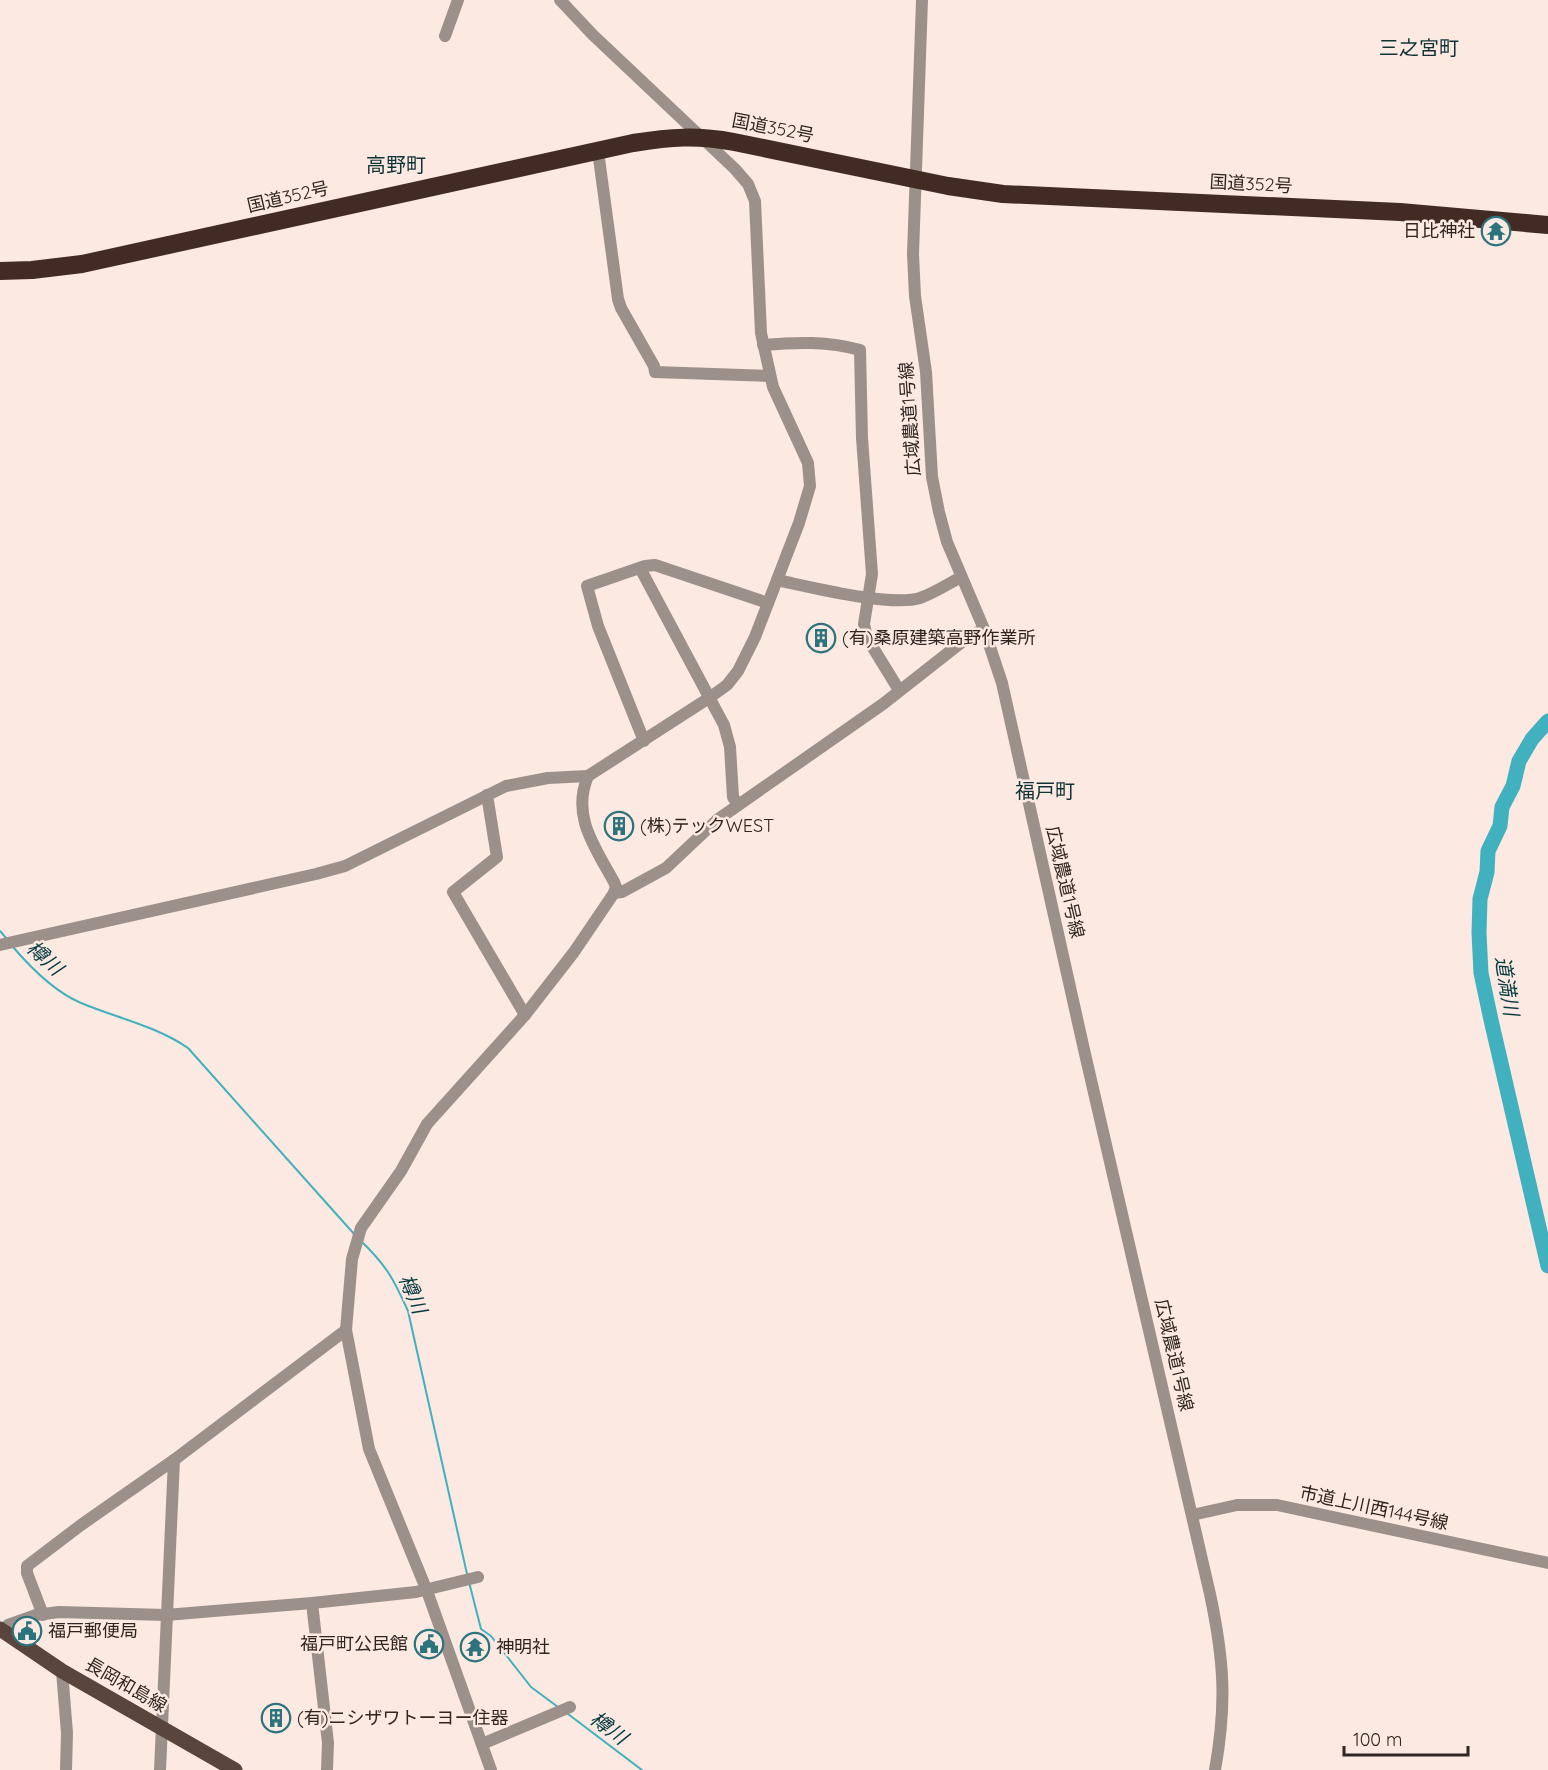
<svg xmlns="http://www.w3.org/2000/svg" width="1548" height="1770" font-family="Quicksand,'Noto Sans JP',sans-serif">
<rect width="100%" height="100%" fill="#fbe9e2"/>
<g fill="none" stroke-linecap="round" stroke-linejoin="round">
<g stroke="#41b1bf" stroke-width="2">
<path d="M0,931l6,7"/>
<path d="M13,947c18,21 42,45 68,56 36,15 75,23 107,45l167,187"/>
<path d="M361,1241c26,25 33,39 47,70l59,263"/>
<path d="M469,1582l12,47 10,7 40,51 27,20"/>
<path d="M568,1714l74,56"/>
</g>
<path stroke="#41b1bf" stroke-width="15" d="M1548,721l-16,18 -13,22 -6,25 -11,21 -2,19 -12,25 -1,21 -7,27 -1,34 2,40 10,47 57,246"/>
<g stroke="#9c908b" stroke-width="12">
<path d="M922,0l-9,254 2,42 11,76 6,105 7,35 8,30 37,87 18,54 83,371 125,540c14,66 17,109 5,176"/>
<path d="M445,36l13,-36"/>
<path d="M598,151l20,148 3,9 33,58 1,6 115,4"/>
<path d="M763,345c33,-3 65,-4 97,5l2,88 10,136 -8,50 3,14 32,52"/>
<path d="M640,568l84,157 6,22 3,50 5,8"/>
<path d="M777,580c34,7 113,27 143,18 14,-5 28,-14 41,-21"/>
<path d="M644,741l-46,-115 -11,-40 58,-20 10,-1 113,38"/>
<path d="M487,795l10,62 -44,35 72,123"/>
<path d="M614,893l8,-1 44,-24 51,-48 166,-116 84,-66 17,-9"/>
<path d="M0,945l316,-71 29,-8 161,-80 42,-8 40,-2 121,-78 18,-13 11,-14 17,-34 44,-114 11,-37 -2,-23 -35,-76 -12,-54 -6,-132 -7,-17 -13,-15 -142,-134 -33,-35"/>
<path d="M1192,1515l45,-10h40l271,58"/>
<path d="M312,1603l16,140 -1,27"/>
<path d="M43,1615l-16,-42v-7l54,-41 93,-65 172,-130"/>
<path d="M2,1630l6,-5 28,-10 23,-3 107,3 146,-12 104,-11 62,-15"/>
<path d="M62,1671l5,62 -1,37"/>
<path d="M482,1744l88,-37"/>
<path d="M160,1770l14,-310"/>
<path d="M491,1770l-64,-179 -58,-142 -23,-119 6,-71 9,-31 40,-57 26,-47 98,-109 49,-63 40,-59 2,-6 -2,-5c-19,-35 -43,-66 -26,-106"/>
</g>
<path stroke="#5a453d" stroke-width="15" d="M0,1629l62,42 173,99"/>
<path stroke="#422b23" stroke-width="18" d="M0,271l32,-1 50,-6 551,-121c38,-6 63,-8 101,-1l214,44 55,8 397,18 148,13"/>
</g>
<defs>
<g id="temple-ring" transform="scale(1.5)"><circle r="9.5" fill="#fbe9e2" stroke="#2b737d" stroke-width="1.5"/><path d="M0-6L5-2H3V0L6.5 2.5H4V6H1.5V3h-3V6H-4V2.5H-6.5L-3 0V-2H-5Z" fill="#2b737d"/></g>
<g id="building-ring" transform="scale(1.5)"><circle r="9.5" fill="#fbe9e2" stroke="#2b737d" stroke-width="1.5"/><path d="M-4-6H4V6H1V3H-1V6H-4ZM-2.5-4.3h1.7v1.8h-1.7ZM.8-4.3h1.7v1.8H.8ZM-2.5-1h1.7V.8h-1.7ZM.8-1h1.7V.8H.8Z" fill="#2b737d"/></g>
<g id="civic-ring" transform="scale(1.5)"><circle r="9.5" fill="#fbe9e2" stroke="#2b737d" stroke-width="1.5"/><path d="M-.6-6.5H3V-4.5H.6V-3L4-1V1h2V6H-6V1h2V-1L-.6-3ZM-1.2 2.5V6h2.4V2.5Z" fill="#2b737d"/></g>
</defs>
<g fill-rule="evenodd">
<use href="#temple-ring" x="1496" y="231"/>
<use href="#building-ring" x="821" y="638"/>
<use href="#building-ring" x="619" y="826"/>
<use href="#civic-ring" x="27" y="1631"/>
<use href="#civic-ring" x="429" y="1644"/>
<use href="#temple-ring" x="475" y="1647"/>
<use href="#building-ring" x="276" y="1718"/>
</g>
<g text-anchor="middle" stroke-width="5" stroke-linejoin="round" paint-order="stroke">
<g font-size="18" fill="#302520" stroke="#fbe9e2">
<text transform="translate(773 128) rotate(11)" y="6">国道352号</text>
<text transform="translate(1251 184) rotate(3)" y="6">国道352号</text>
<text transform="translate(288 197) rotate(-13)" y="6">国道352号</text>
<text transform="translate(910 419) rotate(-94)" y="6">広域農道1号線</text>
<text transform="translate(1065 882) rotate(77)" y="6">広域農道1号線</text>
<text transform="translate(1174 1355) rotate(77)" y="6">広域農道1号線</text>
<text transform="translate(1374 1508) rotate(12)" y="6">市道上川西144号線</text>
<text transform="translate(126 1685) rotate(30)" y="6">長岡和島線</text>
</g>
<g font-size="18" fill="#302520" stroke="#fbe9e2" text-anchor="start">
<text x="1475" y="237" text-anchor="end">日比神社</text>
<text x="842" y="644">(有)桑原建築高野作業所</text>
<text x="640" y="832">(株)テックWEST</text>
<text x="48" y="1637">福戸郵便局</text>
<text x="408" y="1650" text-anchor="end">福戸町公民館</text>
<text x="496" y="1653">神明社</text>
<text x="297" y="1724">(有)ニシザワトーヨー住器</text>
</g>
<g font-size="20" fill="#0f3236" stroke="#fbe9e2">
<text x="1419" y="55">三之宮町</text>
<text x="396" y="172">高野町</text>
<text x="1045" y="798">福戸町</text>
</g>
<g font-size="20" font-style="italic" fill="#063b41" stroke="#fbe9e2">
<text transform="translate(45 958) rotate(42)" y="7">樽川</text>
<text transform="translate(1507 986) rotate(81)" y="7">道満川</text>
<text transform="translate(413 1294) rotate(67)" y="7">樽川</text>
<text transform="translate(609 1728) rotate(37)" y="7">樽川</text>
</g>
</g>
<path d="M1344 1746v9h124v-9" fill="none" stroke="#302520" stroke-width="3"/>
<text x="1353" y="1746" font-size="18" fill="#302520" stroke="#fbe9e2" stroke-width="4.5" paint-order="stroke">100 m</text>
</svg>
